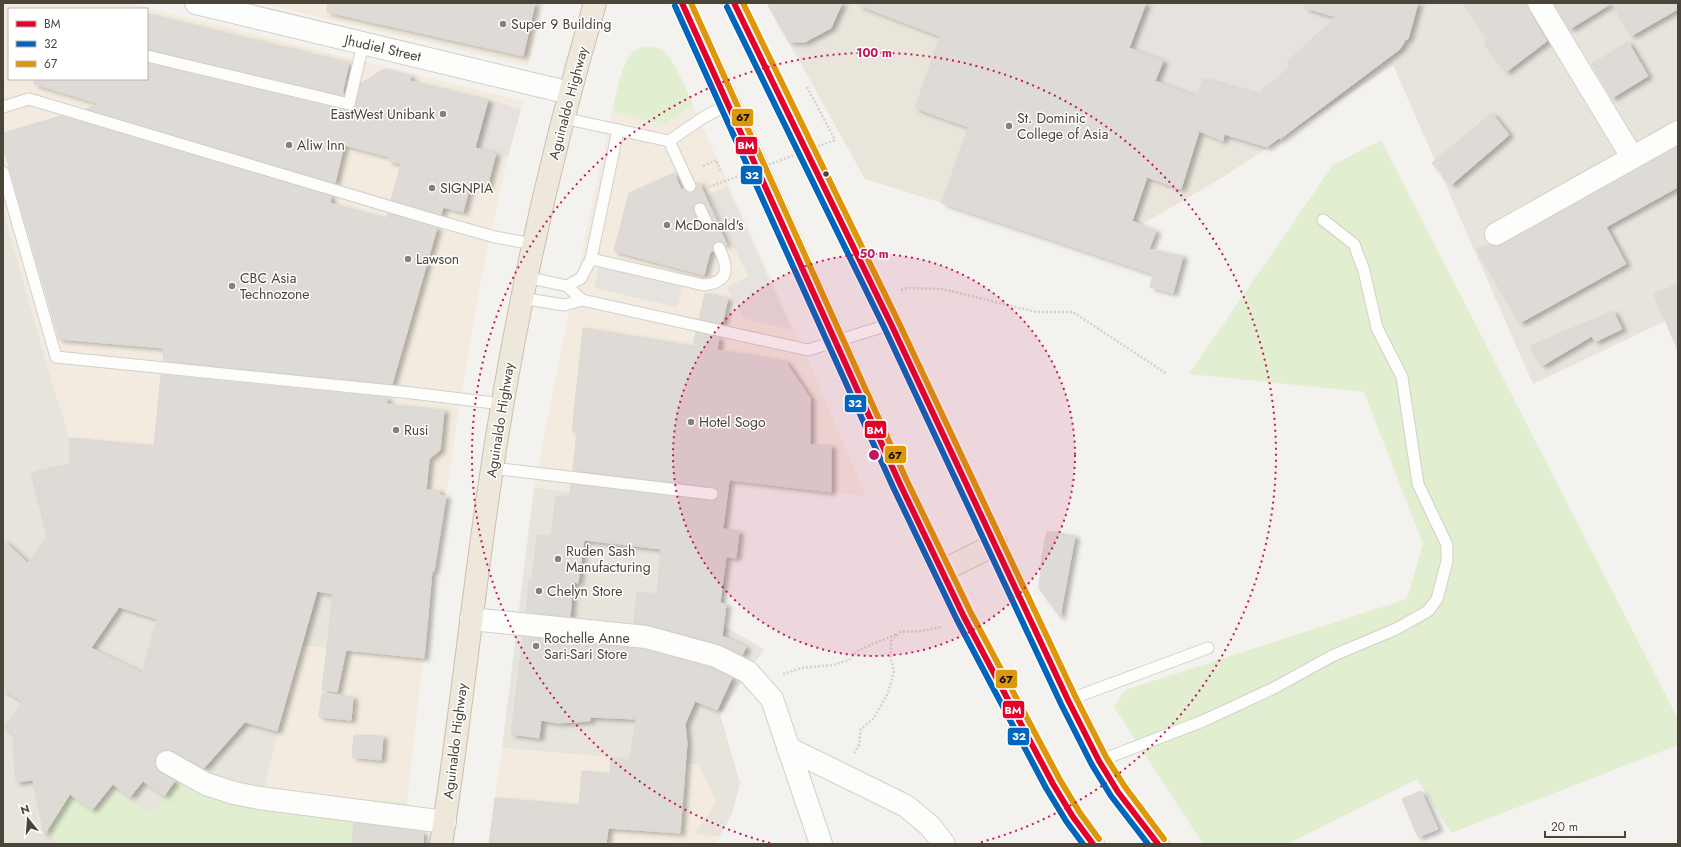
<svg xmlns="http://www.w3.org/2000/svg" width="1681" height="847" font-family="Jost,sans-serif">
<defs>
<filter id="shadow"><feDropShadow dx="4.5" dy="2.5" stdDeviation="2" flood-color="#0004"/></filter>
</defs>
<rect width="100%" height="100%" fill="#f4f2ee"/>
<g fill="#e7e4dc">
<path d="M1406,3h272v312l-145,69 -140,-319z"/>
<path d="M3,209l46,163 21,66 1,63 321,-21 -24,171 -104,139 -112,24 -39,-24 -13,18 -64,13 24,23h-57z"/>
<path d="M534,487l192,27 -2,112 40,23 -44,65 20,69 -8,31 -13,23 -25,-3 5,-69 -197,-17z"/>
</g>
<g fill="#f3ebdf" fill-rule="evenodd">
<path d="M3,3h127l393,98 -15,56 -24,107 -25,147 -30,194 -22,198 -143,-13 35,-145 68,6 25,-171 -322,21v-63l-21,-66 -46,-163zM9,9h138v70h-138z"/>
<path d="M260,3h284l-16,63z"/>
<path d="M693,105l117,259 56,132 -137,-16 -3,34 -192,-27 32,-161 46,-215 52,14z"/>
<path d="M502,748l197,17 17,37 -21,32 24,3 -4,7h-226z"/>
</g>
<path fill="#e6e2de" d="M1146,3h260l-13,62 -133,88 -93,-33 -40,-66z"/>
<path fill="#eae5da" d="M767,3h379l-19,51 40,66 93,33 -42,27 -87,51 -48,20 -141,-48 -77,-24z"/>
<g fill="#e1eecf">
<path d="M644,47c7,0 13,0 18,3 11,6 25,42 31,55l-29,20 -52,-14c4,-14 9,-44 17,-54 4,-6 9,-8 15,-10z"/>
<path d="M1381,140l297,579v26l-227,88 -34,-54 -130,65h-84l-89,-137 11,-17 282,-91 16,-55 -59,-152 -175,-18 144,-209z"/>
<path d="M180,775l84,15 143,13 -8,41h-339l-24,-22 7,-20 16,-20 41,26 13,-18 39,24z"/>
</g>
<g fill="#e6e3df">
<path d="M488,100l33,9 -13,48 -33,-9z"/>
<path d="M727,186l65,144 -49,-12 -16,-31 21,-11 -40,-81z"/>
<path d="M599,267l83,19 -5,21 -83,-19z"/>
</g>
<g fill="#dedbd6" stroke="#dcd9d4" fill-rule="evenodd" filter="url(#shadow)">
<path d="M328,3h207l-12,53 -196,-44z"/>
<path d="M767,3h75l-11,25 -26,14h-16z"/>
<path d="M859,3h287l-17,45 34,13 -8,20 42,16 6,-18 54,16 34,-29 -4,-4 49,-45 -31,-9 1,-5h112l-10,36h-2l-6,10 -120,90 -1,-1 -12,9 -43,-13 -1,7 -24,-10 -18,58 -34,-12 -15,44 24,10 -7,18 34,7 -10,37 -23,-6 3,-13 -211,-71 26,-76 -53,-19 25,-72 -82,-31z"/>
<path d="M1463,3h64l1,6 19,32 -41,31 -22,-29 5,-4z"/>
<path d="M1554,3h124v6l-47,27 -19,-33 -42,26z"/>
<path d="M147,14l202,49 -7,31 2,-1v3l-197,-47z"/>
<path d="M1628,42l20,34 -36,22 -20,-34z"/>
<path d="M147,63l200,48h4l5,-5 5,-23 23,-14 27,7 -1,5 78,19 -13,48 21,5 -9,34 -16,-5 -8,30 -20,-5 -2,8 -50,-15 10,-36 -13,-3 2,-4 -46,-12 -9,38 -249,-74 14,-5 -66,-20 1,-5h112z"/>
<path d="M1492,113l17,22 -58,50 -19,-22z"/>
<path d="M61,116l270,80 -1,7 56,16 2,-6 49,15 -45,156 -229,-23 1,-13 -105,-9 -56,-193v-13z"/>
<path d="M1678,146v41l-72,40 20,37 -106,59 -43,-73 12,-6 6,2 7,-1z"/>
<path d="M674,173l7,17 3,-1 2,3h7l4,-5 -1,-4 3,-1 28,63h-2l-6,-4 -5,3 -1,7 -3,1 -6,23 -90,-24 15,-58zM701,202l5,4 8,17v7l-3,2h-7l-2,-3 -8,-17 1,-7z"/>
<path d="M1678,284v66l-24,-56z"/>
<path d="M705,293l23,5 -6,26 -23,-5z"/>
<path d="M1613,311l9,18 -27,13 -3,-6 -50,30 -12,-20z"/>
<path d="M583,328l110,18 3,-14 23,6 -2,12 68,11 25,37v47h21v47l-102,-12 -6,49 16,2 -3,27 -10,-1 -6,46 6,1 -4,32 24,11 -4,8 -23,-11 -70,-19 -15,-2 3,-30 20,2 4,-46 -77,-9 -6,43 -5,-1 -3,35 -44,-5 3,-32h3l5,-45 14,2 5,-41 13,1 2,-13 140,17 4,-1 4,-5 -1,-4 -5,-4 -140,-17 4,-37 -5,-1z"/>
<path d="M161,375l227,23 -2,6 58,6 -4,40 -11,9 -3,31h13v5l7,1 -12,75h-2l-8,87 -78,-8 -9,42 -15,-2 11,-96 -16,-3 -40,140 -32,-9 -41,46 -31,-17 -6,-1 -6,1 -5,5 -1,6 1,6 5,5 14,8 -11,15 -21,-15 -13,16 -17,-13 -21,26 -22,-16 -26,41 -11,-55 -17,2 -3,-40 4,-6 -13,-9 19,-26 -20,-11v-150l25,23 19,-27 -16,-63 39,-9v-26l84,8zM119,607l38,12 -15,54 -51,-25z"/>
<path d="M1047,531l28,5 -15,81 -21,-29 3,-32z"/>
<path d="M523,637l121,12 68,19 20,10 -15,32 -22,-9 -10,23 2,19 -7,90 -72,-5 -2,16h-117l6,-46 84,7 3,-34 28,3 1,-16 19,2 6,-41 -46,-2v4l-32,2 -17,-3 -2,18 -28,-4z"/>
<path d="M322,693l31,4 -2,23 -32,-3z"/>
<path d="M354,735l29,1 -2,24 -29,-3z"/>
<path d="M1421,791l17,38 -20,8 -16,-38z"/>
<path d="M354,823l69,9v12h-71z"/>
</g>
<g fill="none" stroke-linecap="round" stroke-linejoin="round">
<g stroke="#d2d0cb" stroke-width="13">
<g id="lane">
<path d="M147,56l202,48 14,-60"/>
<path d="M3,107l26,-8 409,122 57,16 38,7"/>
<path d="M563,118l106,23 35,-24 25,-13"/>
<path d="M669,141l21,45"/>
<path d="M3,172l53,185 356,36 90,11"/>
<path d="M700,209l8,17"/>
<path d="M591,259l113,26c25,-3 25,-16 15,-37"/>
<path d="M526,277l41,9 15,14"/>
<path d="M567,286l14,-8 10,-19 27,-129"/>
<path d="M521,298l43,7 18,-5 226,50 83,-26"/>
<path d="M492,468l220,26"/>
<path d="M1068,700l140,-52"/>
<path d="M1099,761l104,-40 71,-33 58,-32 64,-27 32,-18 9,-12 10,-38v-16l-29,-61 -16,-107 -25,-49 -13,-57 -10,-27 -31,-24"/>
</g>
</g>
<g stroke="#d2d0cb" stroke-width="24">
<g id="street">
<path d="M196,3l374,90"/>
<path d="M1539,3l93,154"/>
<path d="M1496,234l182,-102"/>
<path d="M471,619l175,18 70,19 32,16 24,27 49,145"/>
<path d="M788,748l118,58 24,20 14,18"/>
<path d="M167,762l39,22 28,9 25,5 186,24"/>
</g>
</g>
<g stroke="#d6cebb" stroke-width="24">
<g id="primary">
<path d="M682,3l47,101 171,380 64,133 89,167 20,33 20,27"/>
<path d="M734,3l157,321 177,376 31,61 19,31 40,52"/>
<path d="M942,571l54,-27"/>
</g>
</g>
<g stroke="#ccbfa9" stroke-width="24">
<path id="highway" d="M441,844c19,-120 31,-242 49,-362 24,-162 59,-322 105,-479"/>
</g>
<g stroke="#d3d2cc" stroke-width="2.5" stroke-dasharray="2 2" stroke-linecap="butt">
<path d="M807,87l28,53"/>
<path d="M703,166l13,-6 5,13"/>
<path d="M901,290l6,-2 35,1 94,23h37l94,62"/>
<path d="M783,674l18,-6 32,-3 16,-5 10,-10 38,-16"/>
<path d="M854,753l5,-8 2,-16 13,-11 14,-25 6,-22 -3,-11v-19l9,-9 21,-1 20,-4"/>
</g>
<use href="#lane" stroke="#fdfdfc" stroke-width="11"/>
<use href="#street" stroke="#fdfdfc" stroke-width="22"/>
<use href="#primary" stroke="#f2efe6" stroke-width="22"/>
<use href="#highway" stroke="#ede8db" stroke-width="22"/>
<path stroke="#d3d2cc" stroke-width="2.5" stroke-dasharray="2 2" stroke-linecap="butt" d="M709,187l126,-47"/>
<g stroke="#fff" stroke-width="9">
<g id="bus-1">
<path d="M682,3l218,481 64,133 89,167 20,33 20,27"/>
<path d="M734,3l157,321 177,376 31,61 19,31 40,52"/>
</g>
</g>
<g stroke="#fff" stroke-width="9">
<g id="bus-2">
<path d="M675,6l218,481 64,133 89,168 20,33 17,23"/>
<path d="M727,7l157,320 177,377 31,61 19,31 37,48"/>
</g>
</g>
<g stroke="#fff" stroke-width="9">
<g id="bus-3">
<path d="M691,3l216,478 64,132 89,167 20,33 19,26"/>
<path d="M743,3l155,318 177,375 31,61 19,30 39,52"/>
</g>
</g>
<use href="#bus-1" stroke="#e4002b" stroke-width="6"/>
<use href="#bus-2" stroke="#0065bd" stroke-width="6"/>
<use href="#bus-3" stroke="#dd9709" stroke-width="6"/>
</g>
<circle cx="874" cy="455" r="201" fill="#c2185b" fill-opacity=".12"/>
<g fill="none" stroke="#c2185b" stroke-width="2" stroke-dasharray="2 4">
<circle cx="874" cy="455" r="201"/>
<path d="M770 843A402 402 0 1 1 978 843"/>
</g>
<g fill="#868178" stroke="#fff" stroke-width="1.5">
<circle cx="503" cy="24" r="4"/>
<circle cx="443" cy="114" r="4"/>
<circle cx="1009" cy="126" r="4"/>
<circle cx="289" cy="145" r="4"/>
<circle cx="432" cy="188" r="4"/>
<circle cx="667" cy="225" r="4"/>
<circle cx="408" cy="259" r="4"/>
<circle cx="232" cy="286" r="4"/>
<circle cx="691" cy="422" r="4"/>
<circle cx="396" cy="430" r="4"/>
<circle cx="558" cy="559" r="4"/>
<circle cx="539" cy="591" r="4"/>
<circle cx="536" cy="646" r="4"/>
</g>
<circle fill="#4b4439" stroke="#fff" stroke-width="1.5" cx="826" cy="174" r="3.5"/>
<g text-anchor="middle" stroke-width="3" stroke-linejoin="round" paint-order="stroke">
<g font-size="14" fill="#4b4439" stroke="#fff" text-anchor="start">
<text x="511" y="29">Super 9 Building</text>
<text x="435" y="119" text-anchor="end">EastWest Unibank</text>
<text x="1017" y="123">St. Dominic<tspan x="1017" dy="16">College of Asia</tspan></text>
<text x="297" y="150">Aliw Inn</text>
<text x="440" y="193">SIGNPIA</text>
<text x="675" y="230">McDonald's</text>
<text x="416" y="264">Lawson</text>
<text x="240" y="283">CBC Asia<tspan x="240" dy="16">Technozone</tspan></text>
<text x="699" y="427">Hotel Sogo</text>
<text x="404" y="435">Rusi</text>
<text x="566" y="556">Ruden Sash<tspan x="566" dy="16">Manufacturing</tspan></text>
<text x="547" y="596">Chelyn Store</text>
<text x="544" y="643">Rochelle Anne<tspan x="544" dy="16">Sari-Sari Store</tspan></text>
</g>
<g font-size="14" fill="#4b4439" stroke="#fff">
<text transform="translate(383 48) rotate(13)" y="5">Jhudiel Street</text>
<text transform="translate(568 103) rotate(-75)" y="5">Aguinaldo Highway</text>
<text transform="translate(500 420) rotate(-81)" y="5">Aguinaldo Highway</text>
<text transform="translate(455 741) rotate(-83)" y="5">Aguinaldo Highway</text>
</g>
</g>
<circle cx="874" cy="455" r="6" fill="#c2185b" stroke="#fff" stroke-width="2"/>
<g font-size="12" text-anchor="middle" font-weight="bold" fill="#c2185b" stroke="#fff" stroke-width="3" stroke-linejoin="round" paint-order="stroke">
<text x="874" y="57">100 m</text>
<text x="874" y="258">50 m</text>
</g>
<g stroke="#fff" stroke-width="1.5">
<rect x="731" y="108" width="23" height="19" rx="4" fill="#dd9709"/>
<rect x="735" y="136" width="23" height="19" rx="4" fill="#e4002b"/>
<rect x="740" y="165" width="23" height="20" rx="4" fill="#0065bd"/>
<rect x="844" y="394" width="23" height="19" rx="4" fill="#0065bd"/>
<rect x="864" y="420" width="23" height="19" rx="4" fill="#e4002b"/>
<rect x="884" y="445" width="23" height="19" rx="4" fill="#dd9709"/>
<rect x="995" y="669" width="23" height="20" rx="4" fill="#dd9709"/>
<rect x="1002" y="700" width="23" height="19" rx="4" fill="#e4002b"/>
<rect x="1007" y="727" width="23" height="19" rx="4" fill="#0065bd"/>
</g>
<g font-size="11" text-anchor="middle" font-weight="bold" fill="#fff">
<text x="746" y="149">BM</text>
<text x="752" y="179">32</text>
<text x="855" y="407">32</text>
<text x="875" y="434">BM</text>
<text x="1013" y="714">BM</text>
<text x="1019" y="740">32</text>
</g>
<g font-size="11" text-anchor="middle" font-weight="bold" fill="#111">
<text x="743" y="121">67</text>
<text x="895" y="459">67</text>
<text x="1006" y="683">67</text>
</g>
<rect width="1681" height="847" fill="none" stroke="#4b4439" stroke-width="8"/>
<rect x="8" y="8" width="140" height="72" fill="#ffffff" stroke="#b7b4b0"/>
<rect x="16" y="21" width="20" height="6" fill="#e4002b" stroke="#b7b4b0"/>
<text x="44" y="28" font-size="12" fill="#4b4439">BM</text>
<rect x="16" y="41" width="20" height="6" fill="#0065bd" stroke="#b7b4b0"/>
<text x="44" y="48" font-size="12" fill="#4b4439">32</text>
<rect x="16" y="61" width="20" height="6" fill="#dd9709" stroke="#b7b4b0"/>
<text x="44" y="68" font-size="12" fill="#4b4439">67</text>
<g transform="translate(28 819) rotate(343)" stroke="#ffffff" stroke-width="3" paint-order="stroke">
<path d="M0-3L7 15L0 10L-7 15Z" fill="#4b4439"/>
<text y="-6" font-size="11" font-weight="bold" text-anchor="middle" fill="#4b4439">N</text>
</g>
<path d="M1545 831v6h80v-6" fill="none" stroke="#4b4439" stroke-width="2"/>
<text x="1551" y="831" font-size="12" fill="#4b4439" stroke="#ffffff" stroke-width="3" paint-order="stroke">20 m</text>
</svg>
